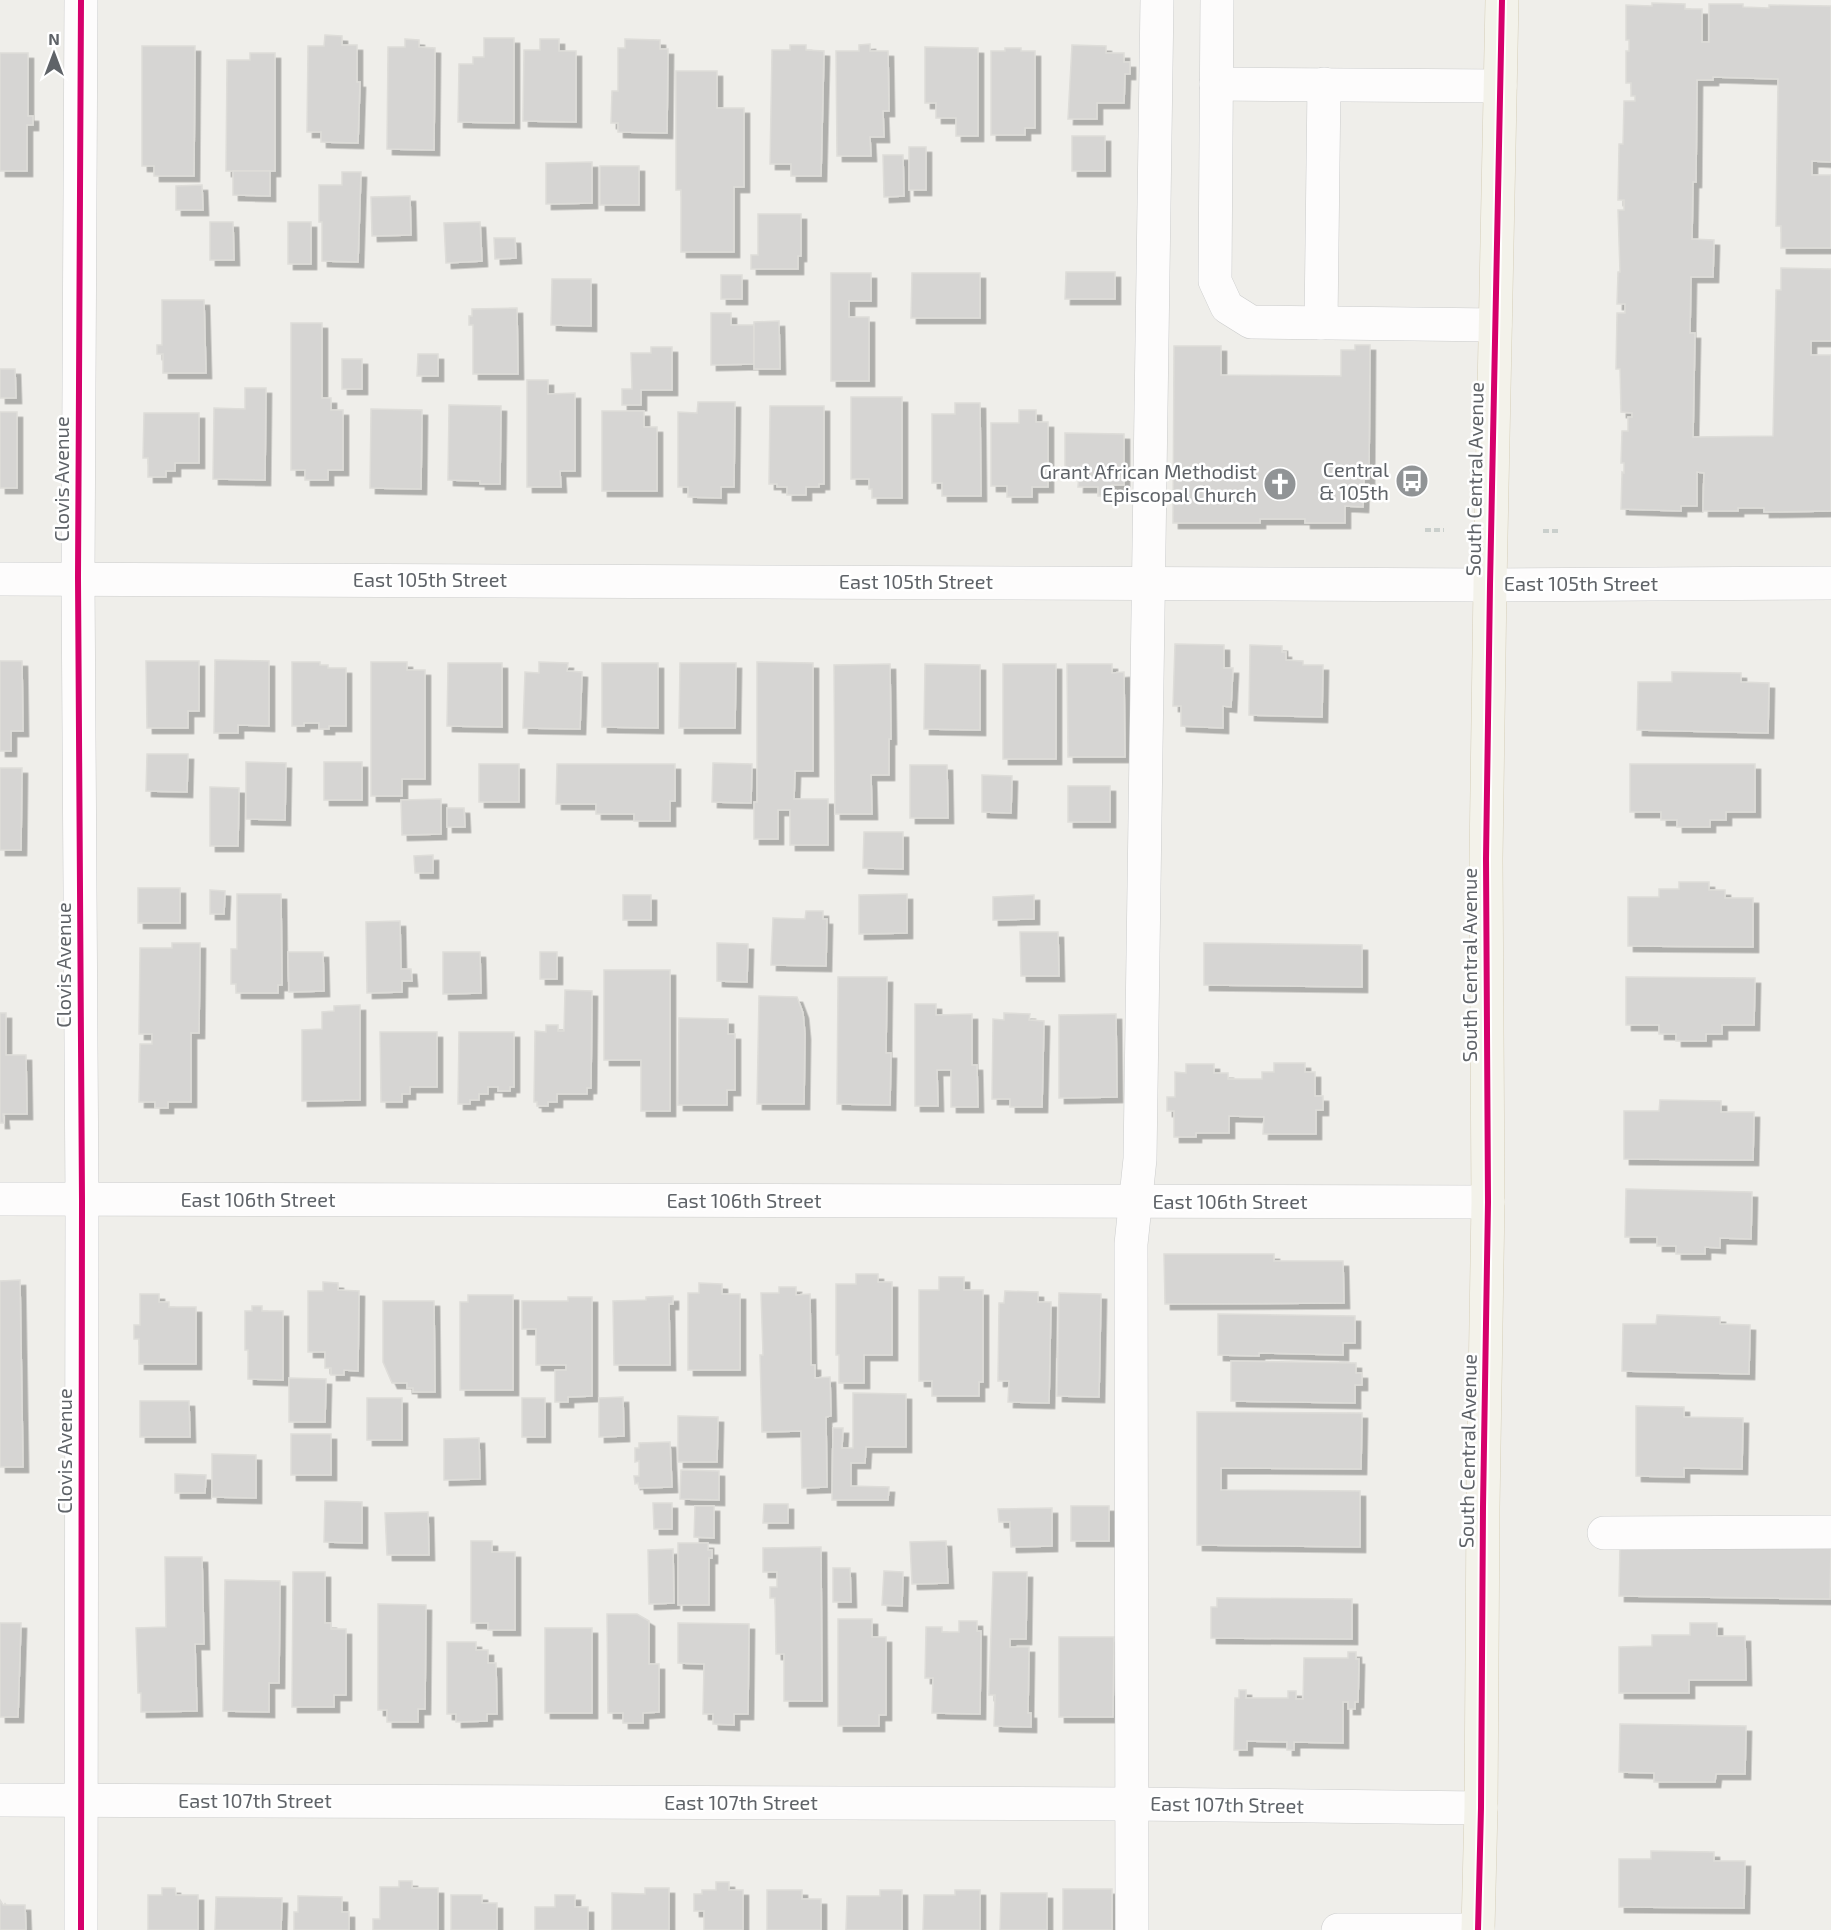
<svg xmlns="http://www.w3.org/2000/svg" width="1831" height="1930" font-family="'Exo 2',sans-serif">
<defs>
<filter id="shadow"><feDropShadow dx="5.5" dy="5.5" stdDeviation="0" flood-color="#0004"/></filter>
</defs>
<rect width="100%" height="100%" fill="#efeeea"/>
<g fill="#d6d5d3" stroke="#deddd9" stroke-width="1.5" filter="url(#shadow)">
<path d="M1652,3l33,1v5h17v33h7v-38h34v3l26,1v-3l62,1v156l-19,-1v14h19v73h-50v-22h-5l2,-147 -65,-2v3h-16l-1,102h-3l-1,57 22,1 -1,37h-22l-1,56h5l-2,104 80,-1 3,-146h5v-22l50,1v72h-20v14h20v156l-67,1v-4h-26v3h-35l1,-38 -7,-1v34h-16v5l-60,-2 1,-37 2,1v-10h-3l1,-32h6v-14h4v-4l-11,-1 -1,-43h-4l1,-56h8v-9h-8l1,-32h2l-2,-62h6v-10h-6l1,-56h4l1,-43h11v-5h-4v-13h-5v-32h3v-11h-3v-35l26,1z"/>
<path d="M325,35l17,1v9h15v37h3l-2,61 -37,-1v-10h-14l1,-86h16z"/>
<path d="M484,38h30v85l-56,-1 1,-58h14v-7h11z"/>
<path d="M405,39l14,1v7l16,1 -1,102 -47,-1 1,-102h17z"/>
<path d="M540,39h19v12h17v71l-53,-1 1,-71h16z"/>
<path d="M625,39l35,1v9h8l-1,84 -49,-1v-9h-7l1,-32h6v-43h7z"/>
<path d="M870,44v7h18l1,60h-6l1,26h-14l1,19h-34l-1,-105h23v-6z"/>
<path d="M790,45h16v5l18,1 -3,125h-30v-12h-21l2,-114h18z"/>
<path d="M1072,45l34,1v7h18v9h6v12h-5l-1,29h-27v16h-29z"/>
<path d="M142,46h53l-1,130h-40v-10h-12z"/>
<path d="M925,47l53,1v88h-22v-18h-20v-15h-11z"/>
<path d="M1005,48h16v3h14v77h-10v7h-34v-84h14z"/>
<path d="M0,53h28v63h5v9h-6v46h-27z"/>
<path d="M250,53h25v118h-49l1,-111h23z"/>
<path d="M676,71h41v37h27v79h-10v65h-53v-62h-5z"/>
<rect x="1072" y="136" width="33" height="35"/>
<rect x="909" y="147" width="17" height="43"/>
<path d="M883,155h20l1,41 -20,1z"/>
<path d="M592,162v41l-46,1v-41z"/>
<rect x="600" y="166" width="39" height="39"/>
<path d="M233,171h37v25l-37,-1z"/>
<path d="M342,172h19l-3,90 -36,-1v-39h-3v-37h23z"/>
<path d="M202,185l1,25h-27v-24z"/>
<path d="M410,196l1,39 -39,1 -1,-39z"/>
<path d="M758,214h43v42h-3v13h-47v-14h7z"/>
<path d="M210,222h23l1,38h-24z"/>
<rect x="288" y="222" width="23" height="42"/>
<path d="M480,222l2,39 -36,2 -2,-40z"/>
<path d="M494,238h21l1,20 -21,1z"/>
<path d="M1066,272h49v27h-50z"/>
<path d="M831,273h40v28h-22v16h20v64h-38z"/>
<path d="M912,273h68v45h-69z"/>
<rect x="721" y="275" width="21" height="24"/>
<path d="M552,279h39v47l-40,-1z"/>
<path d="M162,300h42l2,73h-43v-19h-6v-9h5z"/>
<path d="M517,308l1,66h-45v-49h-4v-9h3v-7z"/>
<path d="M711,313h20v12h23v39l-43,1z"/>
<path d="M779,321l1,48h-26v-47z"/>
<path d="M291,323h31v75h9v12h12v60h-15v10h-23v-10h-14z"/>
<path d="M1355,345h15l-1,134h-5l-1,28 -18,-1v17h-40v-4h-45v4h-87l1,-177h47v29l120,1v-26h14z"/>
<path d="M651,347h21v43h-31v15h-19v-16h10l-1,-36h20z"/>
<path d="M418,354h20v22h-21z"/>
<rect x="342" y="359" width="20" height="30"/>
<path d="M0,369h15l1,29h-16z"/>
<path d="M527,380h21v14l27,-1v78h-15l1,16h-34z"/>
<path d="M245,388h21l-1,92 -52,-1 1,-71 31,1z"/>
<path d="M851,397h51v101h-30v-9h-3v-10h-18z"/>
<path d="M698,402h37l-1,85h-13v11l-33,-1v-10h-10v-75l19,1z"/>
<path d="M955,403h25l1,93h-39v-13h-10v-69h23z"/>
<path d="M449,405l52,1 -1,78h-20v-3l-32,-1z"/>
<path d="M770,406h54v78h-5v3h-13v8h-19v-8h-10v-3h-8z"/>
<path d="M371,409l51,1 -1,79 -51,-1z"/>
<path d="M1019,410h17v12h12v65h-16v10h-25v-11h-16v-63h28z"/>
<path d="M602,411h42v16h13v64h-55z"/>
<rect x="0" y="412" width="17" height="76"/>
<path d="M144,413h55v50h-24v8h-9v6h-18v-19h-5z"/>
<path d="M1065,433l59,1v51h-12v11h-14v-9h-20l1,-15h-14z"/>
<path d="M1175,644l49,1v23h9l-2,39 -8,-1v22l-42,-2v-20h-8z"/>
<path d="M1250,645l32,1v6h4v8l17,1v4h20l-1,52 -73,-2z"/>
<path d="M215,660l54,1v65l-31,-1v8h-24z"/>
<path d="M0,661h22l1,70h-12v20h-11z"/>
<path d="M146,661h53v50h-11v17h-41z"/>
<path d="M292,662h28v3h8v3h18v58h-17v3h-10v-6h-15v3h-12z"/>
<path d="M371,662h36v8h18v109h-23v17h-31z"/>
<path d="M539,662l29,1 -1,8 15,1 -2,57 -57,-1 2,-56 14,1z"/>
<path d="M757,662l56,1v108h-18l-1,28h34v46h-38v-35h-12v29h-24v-37h3z"/>
<path d="M448,663h54v64l-55,-1z"/>
<path d="M602,663h56v65l-56,-1z"/>
<path d="M680,663h56l-1,65h-56z"/>
<path d="M890,664l1,75h-2v36h-18l1,39h-37l-1,-149z"/>
<path d="M925,664l55,1v65l-56,-1z"/>
<rect x="1003" y="664" width="53" height="95"/>
<path d="M1067,664h45v9l12,-1 1,85h-57z"/>
<path d="M1672,672l69,1v9l28,1 -1,50 -131,-3 1,-48h34z"/>
<path d="M147,754h41l-1,38 -41,-1z"/>
<path d="M246,762l40,1 -1,57 -39,-1z"/>
<rect x="324" y="762" width="38" height="38"/>
<path d="M713,763l39,1 -1,39 -39,-1z"/>
<rect x="479" y="764" width="40" height="38"/>
<path d="M557,764h118v37h-5v20h-36v-7h-38v-10h-40z"/>
<path d="M1630,764h125v48h-29v8h-16v7h-33v-7h-16v-8h-31z"/>
<path d="M910,765h37l1,53h-38z"/>
<path d="M0,768h22l-1,82h-21z"/>
<path d="M982,775l30,1 -1,37 -29,-1z"/>
<rect x="1068" y="786" width="42" height="36"/>
<path d="M210,787l29,1 -1,58h-28z"/>
<path d="M441,799v35l-39,1 -1,-35z"/>
<path d="M447,808h17l1,19h-18z"/>
<path d="M864,832h39v37l-40,-1z"/>
<path d="M433,855v18h-18l-1,-17z"/>
<path d="M1679,882h30v8h16v8h28v49l-125,-1v-49h31v-8h20z"/>
<rect x="138" y="888" width="42" height="35"/>
<path d="M210,890l15,1 -1,23h-14z"/>
<path d="M237,894h44l1,91h-4v8h-42v-9h-5v-35h6z"/>
<path d="M907,894v39l-48,1v-39z"/>
<rect x="623" y="895" width="28" height="25"/>
<path d="M1034,895v24l-41,1v-23z"/>
<path d="M806,911h17v8h4l-1,47 -55,-1 2,-47 32,1z"/>
<path d="M400,921l1,48h10l1,12h-10v11l-35,1 -1,-71z"/>
<path d="M1020,932h38l1,44h-38z"/>
<path d="M172,943h28l-1,90h-8v69h-23v6h-13v-6h-16l1,-58h12v-10h-13l1,-86h32z"/>
<path d="M717,943l31,1 -1,38 -30,-1z"/>
<path d="M1204,943l158,2v42l-158,-2z"/>
<path d="M288,952h35l1,39 -35,1z"/>
<path d="M443,952h37l1,41 -38,1z"/>
<rect x="540" y="952" width="17" height="27"/>
<path d="M604,970h66v141h-29v-51h-37z"/>
<path d="M838,977h49l-1,76h5l-1,52 -53,-1z"/>
<path d="M1626,977l129,1 -1,47h-32v9h-16v7h-30v-7h-17v-9h-33z"/>
<path d="M565,990l27,1 -1,97h-4v6h-30v8h-9v4h-11v-4h-3l1,-71 11,1v-7h12v6h6z"/>
<path d="M759,996l38,1 6,16 2,21 -1,70h-47z"/>
<path d="M915,1004h21v11l36,-1v51h5l1,42h-27v-37h-14l1,36h-23z"/>
<path d="M360,1005v95l-58,1v-71l20,-1v-17l12,-1v-5z"/>
<path d="M0,1013h6v42h20l1,59h-24l1,9h-4z"/>
<path d="M1004,1013l26,1 -1,6 15,1 -2,86h-32v-8h-18l1,-80 11,1z"/>
<path d="M1116,1014l1,83 -58,1v-83z"/>
<path d="M679,1018l49,1v15h7v56h-8v15h-49z"/>
<path d="M380,1032h57v55h-27v7h-8v8h-21z"/>
<path d="M459,1032h55v55h-4v4h-12v-4h-10v7h-9v6h-9v4h-12z"/>
<path d="M1274,1063h31v9h10v24h8v14h-7v24h-53l1,-17 -35,-1v17h-33v4h-22v-26h-7v-14h8v-25l11,1v-9h28v9h14v6h34v-7h12z"/>
<path d="M1660,1100l61,1v11h33l-1,48 -129,-1v-48h35z"/>
<path d="M1626,1189l126,3 -1,47 -31,-1v10l-15,-1v7h-29v-8h-19v-9h-32z"/>
<path d="M1164,1254h110v7h69l1,42 -179,1z"/>
<path d="M856,1274h22v8h14v73h-28v28h-25v-28h-3v-71h20z"/>
<path d="M939,1277h25v13h19v92h-4v14h-47v-15h-13v-91h20z"/>
<path d="M20,1280l3,187h-23v-186z"/>
<path d="M323,1282l15,1v7l21,1 -1,80 -14,-1v5h-13v-7h-6v-16h-17v-61h15z"/>
<path d="M699,1283l23,1v10h18v76h-52v-77h11z"/>
<path d="M779,1287h17v8l14,-1 1,71h4v13l15,-1 1,39 -5,1 1,70 -25,1 -1,-57 -39,1 -2,-77h3l-2,-62h18z"/>
<path d="M1005,1291l33,1v10h13l-2,101 -41,-1 1,-21h-11l1,-78h5z"/>
<path d="M1059,1293l42,1 -2,103 -42,-1z"/>
<path d="M140,1294h19v8h10v5h27v57h-57v-25h-5v-14h6z"/>
<path d="M468,1295h45v95h-53v-88h8z"/>
<path d="M673,1296v8h-4l1,61h-56l-1,-64 33,-1v-3z"/>
<path d="M568,1297h24v99l-24,1v5h-13v-32h11v-5h-30v-36h-14v-28h46z"/>
<path d="M383,1301h51l1,91h-22v-4h-6v-5h-15l-9,-21z"/>
<path d="M252,1306h10v5h21v69l-35,-1v-29h-3v-39h7z"/>
<path d="M1218,1314l137,2v27h-12v12l-84,-2v3l-41,-1z"/>
<path d="M1657,1315l63,2v7l30,1 -1,49 -127,-3 1,-47h33z"/>
<path d="M1231,1361l125,2v10h6v12h-7v18l-124,-2z"/>
<path d="M289,1378l37,1 -1,43h-36z"/>
<path d="M853,1393l53,1v53h-40l-1,16h-14v23l38,1 -1,13h-56l1,-72h10l-1,20h11z"/>
<path d="M623,1397l1,39 -25,1v-39z"/>
<rect x="367" y="1398" width="35" height="42"/>
<rect x="522" y="1398" width="23" height="39"/>
<path d="M140,1401h49l1,36h-50z"/>
<path d="M1636,1406l48,1v10l59,1 -1,51 -58,-1v9l-48,-1z"/>
<path d="M1197,1412l165,1 -1,56 -140,-1v22l139,1v56l-163,-2z"/>
<path d="M678,1416l40,1 -1,45h-39z"/>
<rect x="291" y="1434" width="40" height="41"/>
<path d="M479,1438l1,41 -36,1v-41z"/>
<path d="M670,1442l2,45 -33,1 -1,-5 -3,1 -1,-8h5v-15l-4,1v-14h4v-5z"/>
<path d="M212,1454l44,1v43l-44,-1z"/>
<path d="M681,1470l38,1v29l-39,-1z"/>
<path d="M175,1474l31,1 -1,18h-30z"/>
<path d="M325,1501l37,1v41l-38,-1z"/>
<path d="M653,1503h19v26h-18z"/>
<path d="M764,1504h24v19h-25z"/>
<path d="M695,1506h19v32l-20,-1z"/>
<rect x="1071" y="1506" width="38" height="35"/>
<path d="M1052,1508v38l-41,1 -1,-25h-11l-1,-13z"/>
<path d="M428,1512l1,43h-42l-2,-42z"/>
<path d="M471,1541h21v11h23v78h-27v-7h-17z"/>
<path d="M946,1541l2,42 -36,1 -2,-42z"/>
<path d="M678,1543h30v7h4v8h-3v47h-31z"/>
<path d="M1620,1544l211,4 -1,51 -211,-3z"/>
<path d="M821,1547l1,154h-38v-47h-8l-1,-56h-5v-11h7v-15h-14v-24z"/>
<path d="M673,1549l1,54 -25,1 -1,-54z"/>
<path d="M165,1557h37l2,87h-9l2,67 -56,1v-19h-3l-2,-65 30,-1z"/>
<path d="M833,1568h17l1,34h-18z"/>
<path d="M884,1571l19,1 -1,34 -20,-1z"/>
<path d="M293,1572h32v51h6v6h15v66h-12v12h-42z"/>
<path d="M993,1572h34l-1,67h-16v8h19l-1,66h3v14l-37,-1 1,-31h-6z"/>
<path d="M225,1580l55,1 -1,102h-10v29l-46,-1z"/>
<path d="M1217,1598l135,1v40l-141,-1v-31h6z"/>
<path d="M378,1604l48,1 -1,104h-7v13h-31v-12h-9z"/>
<path d="M607,1614h30l12,7v43h10v48l-16,1v10h-20v-10h-15z"/>
<path d="M838,1619h34v18h14v78h-7v11h-41z"/>
<path d="M959,1621h18v10h4l-1,83 -48,-1 1,-35h-8l1,-51h16v5h17z"/>
<path d="M0,1623h21l-3,94h-18z"/>
<path d="M678,1623l71,1 -1,90h-14v11l-21,-1v-10h-10l1,-50 -26,-1z"/>
<path d="M1690,1623h27v13h28l1,44h-57v13h-70v-46l33,-1v-11h38z"/>
<rect x="545" y="1628" width="47" height="85"/>
<path d="M1059,1637h55l-1,80h-54z"/>
<path d="M447,1642h29v8h12v13h8l1,51h-10v7l-31,1v-8h-9z"/>
<path d="M1348,1652h8v7h3l-1,43h-3v7h-7v-7h-5v41l-49,-1v8h-7v-8l-40,-1v9h-13l1,-52h4v-8h7v8h42v-7h8v8h7l1,-41h44z"/>
<path d="M1620,1724l126,2 -1,48h-29l-1,8h-61v-9l-35,-1z"/>
<path d="M1651,1851l63,1v9h31l-1,47 -125,-1v-48h32z"/>
<path d="M399,1881h13v7h26v42h-65v-11h7v-32h19z"/>
<path d="M716,1882h13v8h14v40h-39v-19h-10v-17h8v-4h14z"/>
<path d="M162,1888h13l1,7h22v35h-50v-35h14z"/>
<path d="M645,1888h24v42h-57v-37l33,1z"/>
<rect x="1063" y="1889" width="49" height="41"/>
<path d="M767,1890h35v9h19v31h-54z"/>
<path d="M880,1890h22v40h-56l1,-34h33z"/>
<path d="M955,1890h25v40h-57l1,-35h31z"/>
<path d="M1001,1893h46v37h-47z"/>
<path d="M451,1895h31v8h15v27h-46z"/>
<path d="M555,1895h20v12h13v23h-53v-23h20z"/>
<path d="M298,1896l44,1v15h7v18h-55v-18h4z"/>
<path d="M216,1897l66,1 -1,32h-66z"/>
<path d="M0,1900l3,5h22l1,25h-26z"/>
</g>
<g fill="none" stroke-linecap="round" stroke-linejoin="round">
<g stroke="#cbcccc" stroke-width="34">
<g id="minor">
<path d="M81,0l-3,578 4,622 -1,730"/>
<path d="M1217,0l-2,281 12,26 24,15 244,3"/>
<path d="M1216,84l284,2"/>
<path d="M1321,323l3,-239"/>
<path d="M0,579l1490,6 341,-2"/>
<path d="M0,1199l1488,3"/>
<path d="M1604,1533l227,-1"/>
<path d="M0,1800l1131,4 350,4"/>
<path d="M1132,1930l-1,-686 9,-85 17,-1159"/>
<path d="M1338,1930h140"/>
</g>
</g>
<g stroke="#d6cfb9" stroke-width="34">
<path id="major" d="M1478,1930l3,-122 2,-301 5,-305 -2,-343 4,-274 12,-585"/>
</g>
<g stroke="#cacfcc" stroke-width="4" stroke-dasharray="6 3" stroke-linecap="butt">
<path d="M1425,530h19"/>
<path d="M1543,531h17"/>
</g>
<use href="#minor" stroke="#fdfcfc" stroke-width="33"/>
<use href="#major" stroke="#f3f2ea" stroke-width="33"/>
<g stroke="#fff" stroke-width="10">
<g id="cycleway">
<path d="M81,0l-3,578 4,622 -1,730"/>
<path d="M1478,1930l3,-122 2,-301 5,-305 -2,-343 4,-274 12,-585"/>
</g>
</g>
<use href="#cycleway" stroke="#d6006c" stroke-width="6"/>
</g>
<defs>
<g id="bus-disc" transform="scale(1.725)"><circle r="9.5" fill="#919496" stroke="#fff"/><path d="M-5-6H5V4H4V6H2V4H-2V6H-4V4H-5ZM-3.5-4V0h7V-4ZM-3.5 1.2v1.5H-2V1.2ZM2 1.2v1.5H3.5V1.2Z" fill="#fff"/></g>
<g id="church-disc" transform="scale(1.725)"><circle r="9.5" fill="#919496" stroke="#fff"/><path d="M-1.2-6h2.4v3.5h3.3v2.4h-3.3V6h-2.4V-.1h-3.3v-2.4h3.3Z" fill="#fff"/></g>
</defs>
<g fill-rule="evenodd">
<use href="#bus-disc" x="1412" y="481"/>
<use href="#church-disc" x="1280" y="484"/>
</g>
<g text-anchor="middle" stroke-width="5" stroke-linejoin="round" paint-order="stroke">
<g font-size="20" fill="#5f6368" stroke="#fff" text-anchor="end">
<text x="1389" y="477">Central<tspan x="1389" dy="23">&amp; 105th</tspan></text>
<text x="1257" y="479">Grant African Methodist<tspan x="1257" dy="23">Episcopal Church</tspan></text>
</g>
<g font-size="20" fill="#5f6368" stroke="#fff">
<text transform="translate(62 479) rotate(-90)" y="7">Clovis Avenue</text>
<text transform="translate(1475 479) rotate(-89)" y="7">South Central Avenue</text>
<text x="430" y="587">East 105th Street</text>
<text x="916" y="589">East 105th Street</text>
<text x="1581" y="591">East 105th Street</text>
<text transform="translate(64 965) rotate(-90)" y="7">Clovis Avenue</text>
<text transform="translate(1470 965) rotate(-90)" y="7">South Central Avenue</text>
<text x="258" y="1207">East 106th Street</text>
<text x="744" y="1208">East 106th Street</text>
<text x="1230" y="1209">East 106th Street</text>
<text transform="translate(65 1451) rotate(-90)" y="7">Clovis Avenue</text>
<text transform="translate(1468 1451) rotate(-89)" y="7">South Central Avenue</text>
<text x="255" y="1808">East 107th Street</text>
<text x="741" y="1810">East 107th Street</text>
<text transform="translate(1227 1805) rotate(1)" y="7">East 107th Street</text>
</g>
</g>
<g transform="translate(54 54)" stroke="#ffffff" stroke-width="4.5" paint-order="stroke">
<path d="M0-4.5L10 22L0 15L-10 22Z" fill="#5f6368"/>
<text y="-9" font-size="16" font-weight="bold" text-anchor="middle" fill="#5f6368">N</text>
</g>
</svg>
